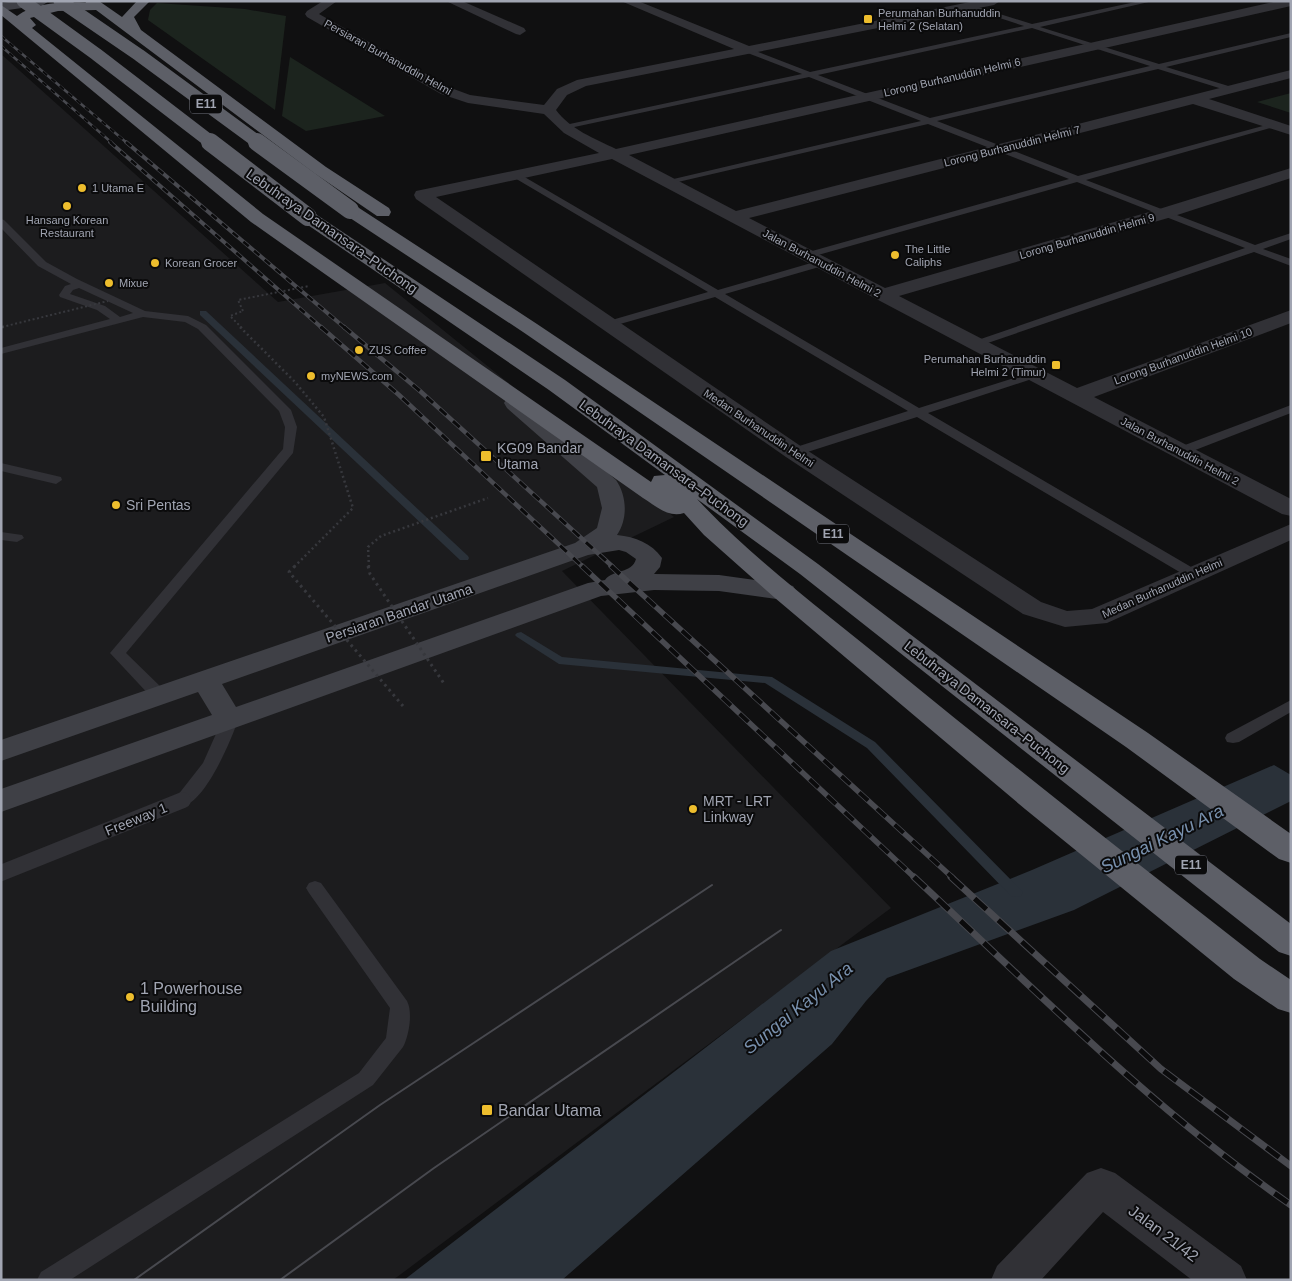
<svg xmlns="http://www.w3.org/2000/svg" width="1292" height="1281" font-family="Helvetica,sans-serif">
<rect width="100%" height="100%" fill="#101011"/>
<path fill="#1c1c1e" d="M1,54l277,248 107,-19 289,234 -112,54 329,337 -498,372h-392z"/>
<g fill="#1c241e">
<path d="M157,3l88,6 41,7 -11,94 -127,-90 2,-10z"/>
<path d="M290,57l95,59 -79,15 -24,-15z"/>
<path d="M1291,93v20l-34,-11z"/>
</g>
<path fill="#2a3139" d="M1274,765l17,10v26l-217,109 -187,68 -21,23 -34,43 -270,236h-158l427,-329 201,-81z"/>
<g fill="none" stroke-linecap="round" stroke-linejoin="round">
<g fill="#2a3139" fill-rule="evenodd">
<path d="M200,311h6l262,245 1,2 -1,2h-8l-260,-245z"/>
<path d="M521,632l41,25 210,20 103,65 148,150 -2,4 -5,1 -5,-1 -144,-148 -102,-65 -206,-19 -42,-27 -2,-2 2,-2z"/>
</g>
<path stroke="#37383d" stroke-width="2" stroke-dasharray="2 2.5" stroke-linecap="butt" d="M243,311l-5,-11 71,-14"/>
<g fill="#313136" fill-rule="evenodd">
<path d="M1140,1h13l-113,26 119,37 132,-31v4l-125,30 69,21v4h-3l-74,-23 -221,52 141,55 196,-53v4l-188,53 169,65 36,-12v6l-28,10 28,10v7l-37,-14 -278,95 -4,-1 -2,-2 2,-2 273,-94 -168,-66 -266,75h-6v-4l264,-74 -141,-55 -263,61v-4l256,-60 -112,-44 -244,52 -4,-2 4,-2 237,-51 -57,-22v-4h3l62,24 214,-46 -58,-19 -1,-1 3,-2 64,20zM1032,28l118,38 -220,52 -112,-43z"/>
<path d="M516,172l202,118 100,-29h8v4l-101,29 194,114 111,-35h8l2,2 -2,2 -110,36 270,158 2,3 -2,3h-10l-271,-160 -119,38h-8l-2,-3 2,-3 118,-38 -193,-114 -102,29h-8l-1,-2 1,-2 103,-30 -195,-115 -1,-2z"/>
<path d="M1,219l3,1 42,42 31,17 68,32 43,5 18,9 85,85 6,17 -4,26 -167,200 39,38 2,4 -2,4h-12l-43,-46 173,-204 2,-22 -6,-16 -81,-82 -13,-7 -42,-5 -142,37v-6l109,-29 -13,-9 -37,-13 -1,-2 6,-9 6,-2 -33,-18 -37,-38zM79,288l54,25 -13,4 -15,-11 -35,-12 3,-4z"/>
<path d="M1291,405v8l-106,41 -4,1 -6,-4 2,-3z"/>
<path d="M1,463l60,14 1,3 -6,4 -55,-13z"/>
<path d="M1,532l21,3 2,3 -7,4 -16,-2z"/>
<path d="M1291,700v12l-52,30 -6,1 -6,-1 -2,-4 2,-4z"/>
<path d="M230,715l6,1 2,4c-7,21 -30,74 -50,84 -3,2 -7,1 -11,0l-3,-4 29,-37 21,-47z"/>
<path d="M315,881l6,2 86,118c6,11 2,35 -4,46l-30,38 -303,195h-33l4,-8 318,-199 27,-35 4,-30 -81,-115 -3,-5 3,-5z"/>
</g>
<g fill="#313136" fill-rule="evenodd">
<path d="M323,1h14l-18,13 132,74 19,7 74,10 13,-16 20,-9 157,-31 -113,-48h17l111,45 226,-45h25l-6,4 -408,81 -19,9 -11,15c14,19 39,29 60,39l662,-148h13v5l-662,149 107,56 555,-141v8l-82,21 82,27v9l-98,-31 -444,114 136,70 271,-78 135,-42v10l-123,40 -269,78 178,92 214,-78v13l-197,74 197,102v17l-9,-2 -670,-355 -176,38 366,250 239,155 26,9 25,-2 199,-85v16l-184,83 -42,4 -42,-13 -237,-157 -370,-258 -2,-4 2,-4 183,-38 -35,-20 -20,-19 -76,-11 -27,-9 -134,-77 -2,-3 2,-3z"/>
<path d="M446,1h16l62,27 2,3 -6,4 -4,-1z"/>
<path d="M1101,1168l14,5 126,93 6,14h-55l-89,-68 -62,68h-50l6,-14 90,-93z"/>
</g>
<g fill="#3f4046" fill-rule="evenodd">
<path d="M16,1h33l-6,4 -42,6v-8z"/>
<path d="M515,397l8,1 93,82c11,16 12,39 1,55 19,2 34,8 45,23l-2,9 -6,7 65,1 65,9 9,2 4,6 -4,6 -9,2 -65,-9 -65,-1 -53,6 -600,216v-23l211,-74 -14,-23 -197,69v-21l574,-197 22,-15 5,-20 -5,-21 -90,-79 -3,-5 3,-5zM619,550l7,2 10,7c-4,15 -23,10 -31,21l-17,3 -352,124 -14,-23 366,-129z"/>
</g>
<g fill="#5d5f67" fill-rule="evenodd">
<path d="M85,1h14l23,16 15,-16h13l-16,16 7,13 185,137 63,41 2,4 -2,4h-12l-63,-43 -218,-163 -38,1 -28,7 6,7 -4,3 231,186 388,268 3,-6 11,-1 -116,-85 -247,-169 -3,-4 3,-4 6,-1 6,1 251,167 253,184 473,360v32l-12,-4 -479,-378 -103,-75c60,64 133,117 201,173 119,97 240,192 362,287l31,21v33l-13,-4 -44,-30 -209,-170 -250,-211 -71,-63 -20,-22c-16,5 -28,-7 -41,-15l-392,-276 -250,-207v-10l16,11c18,-14 48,-14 69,-13z"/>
<path d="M350,205l6,1 181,118 611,409 143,101v29l-12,-4 -153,-112 -603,-415 -179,-118 -2,-4 2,-4z"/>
</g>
<g stroke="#48494f" stroke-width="2">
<path d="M134,1280l246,-175 332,-220"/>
<path d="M280,1280l154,-112 347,-238"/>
</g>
<g stroke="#48494f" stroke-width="2.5">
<g id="rail-far4">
<path d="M1,36l126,107"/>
<path d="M1,46l111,97"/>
</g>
</g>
<g stroke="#48494f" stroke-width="4">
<g id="rail-far3">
<path d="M110,142l212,186"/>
<path d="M126,142l219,186"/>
</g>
</g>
<g stroke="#48494f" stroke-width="4.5">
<g id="rail-far2">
<path d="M321,327l78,68 184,172"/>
<path d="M344,327l76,64 193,176"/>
</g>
</g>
<g stroke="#48494f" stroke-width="5.5">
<g id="rail-far1">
<path d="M582,566l333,312"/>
<path d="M611,566l342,312"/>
</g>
</g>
<g stroke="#48494f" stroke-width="7">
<g id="rail">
<path d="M914,877c122,114 240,233 377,328"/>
<path d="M951,877l210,192 130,97"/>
</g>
</g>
<use href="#rail-far4" stroke="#0b0b0c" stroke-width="2" stroke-dasharray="5.5" stroke-linecap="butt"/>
<use href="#rail-far3" stroke="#0b0b0c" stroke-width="2.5" stroke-dasharray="7" stroke-linecap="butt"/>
<use href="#rail-far2" stroke="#0b0b0c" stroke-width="3" stroke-dasharray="9" stroke-linecap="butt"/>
<use href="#rail-far1" stroke="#0b0b0c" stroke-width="4" stroke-dasharray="12" stroke-linecap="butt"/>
<use href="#rail" stroke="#0b0b0c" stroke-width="5" stroke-dasharray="16" stroke-linecap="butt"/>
<g stroke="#37383d" stroke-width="2" stroke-dasharray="2 2.5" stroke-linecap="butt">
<path d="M2,327l106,-26"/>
<path d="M242,328l-12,-12 13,-5"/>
</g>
<g stroke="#37383d" stroke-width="2.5" stroke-dasharray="2 3" stroke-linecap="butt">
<path d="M2,327h2"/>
<path d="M240,327l55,55 29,35 29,91 -59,59"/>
<path d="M369,567l-1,-20 13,-11 107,-38"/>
</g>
<g stroke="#37383d" stroke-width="3" stroke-dasharray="2.5 4" stroke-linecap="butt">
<path d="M295,566l-6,6 114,134"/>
<path d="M368,566l2,8 75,111"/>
</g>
<path stroke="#313136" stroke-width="16" d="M1,873l182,-73"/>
<g stroke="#5d5f67" stroke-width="13">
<path d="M23,1l73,53 116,89"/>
<path d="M60,1l79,54 120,88"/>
</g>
<g stroke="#5d5f67" stroke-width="18">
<path d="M210,142l98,75"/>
<path d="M257,142l93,68"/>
</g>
</g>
<g fill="#edbd2d" stroke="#0b0b0c" stroke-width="2">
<rect x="863" y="14" width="10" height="10" rx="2.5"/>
<circle cx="82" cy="188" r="5"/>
<circle cx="67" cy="206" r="5"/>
<circle cx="895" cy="255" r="5"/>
<circle cx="155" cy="263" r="5"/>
<circle cx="109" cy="283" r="5"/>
<circle cx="359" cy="350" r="5"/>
<rect x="1051" y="360" width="10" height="10" rx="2.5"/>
<circle cx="311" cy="376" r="5"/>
<rect x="480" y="450" width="12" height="12" rx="2.5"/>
<circle cx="116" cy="505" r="5"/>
<circle cx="693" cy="809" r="5"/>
<circle cx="130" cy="997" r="5"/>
<rect x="481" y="1104" width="12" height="12" rx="2.5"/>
</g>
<g text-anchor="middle" stroke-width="4" stroke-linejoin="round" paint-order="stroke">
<g font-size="11" fill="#a1a5b2" stroke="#0b0b0c" text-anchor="start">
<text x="878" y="17">Perumahan Burhanuddin<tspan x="878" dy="13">Helmi 2 (Selatan)</tspan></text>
<text x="92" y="192">1 Utama E</text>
<text x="67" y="224" text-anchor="middle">Hansang Korean<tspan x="67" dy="13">Restaurant</tspan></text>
<text x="905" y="253">The Little<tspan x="905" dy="13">Caliphs</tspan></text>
<text x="165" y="267">Korean Grocer</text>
<text x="119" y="287">Mixue</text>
<text x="369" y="354">ZUS Coffee</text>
<text x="1046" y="363" text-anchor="end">Perumahan Burhanuddin<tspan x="1046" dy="13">Helmi 2 (Timur)</tspan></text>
<text x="321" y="380">myNEWS.com</text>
</g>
<g font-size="11" fill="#a1a5b2" stroke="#0b0b0c">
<text transform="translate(388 57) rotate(29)" y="4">Persiaran Burhanuddin Helmi</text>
<text transform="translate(952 77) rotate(-13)" y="4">Lorong Burhanuddin Helmi 6</text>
<text transform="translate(1012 146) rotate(-14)" y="4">Lorong Burhanuddin Helmi 7</text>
<text transform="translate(1087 236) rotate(-16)" y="4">Lorong Burhanuddin Helmi 9</text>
<text transform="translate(822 263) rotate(28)" y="4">Jalan Burhanuddin Helmi 2</text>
<text transform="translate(1183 356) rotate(-20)" y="4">Lorong Burhanuddin Helmi 10</text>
<text transform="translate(759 428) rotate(34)" y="4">Medan Burhanuddin Helmi</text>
<text transform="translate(1180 451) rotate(28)" y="4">Jalan Burhanuddin Helmi 2</text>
<text transform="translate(1162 588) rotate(-24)" y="4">Medan Burhanuddin Helmi</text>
</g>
<g fill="#0b0b0c" stroke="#747780" stroke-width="1">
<rect x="190" y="94.5" width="32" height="19" rx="4"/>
<rect x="817" y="524.5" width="32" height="19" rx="4"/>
<rect x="1175" y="855.5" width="32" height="19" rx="4"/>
</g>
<g font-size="12" font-weight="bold" fill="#a1a5b2">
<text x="206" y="108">E11</text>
<text x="833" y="538">E11</text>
<text x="1191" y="869">E11</text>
</g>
<g font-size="14" fill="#a1a5b2" stroke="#0b0b0c">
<text transform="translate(332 231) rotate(35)" y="5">Lebuhraya Damansara–Puchong</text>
<text transform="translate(664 463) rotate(36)" y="5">Lebuhraya Damansara–Puchong</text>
<text transform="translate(399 613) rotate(-19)" y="5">Persiaran Bandar Utama</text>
<text transform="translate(987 707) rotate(38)" y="5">Lebuhraya Damansara–Puchong</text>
<text transform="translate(136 819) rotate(-22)" y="5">Freeway 1</text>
</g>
<g font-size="14" fill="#a1a5b2" stroke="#0b0b0c" text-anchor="start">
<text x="497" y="453">KG09 Bandar<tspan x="497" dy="16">Utama</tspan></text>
<text x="126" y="510">Sri Pentas</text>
<text x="703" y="806">MRT - LRT<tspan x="703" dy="16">Linkway</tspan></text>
</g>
<g font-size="16" fill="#a1a5b2" stroke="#0b0b0c" text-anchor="start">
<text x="140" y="994">1 Powerhouse<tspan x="140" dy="18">Building</tspan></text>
<text x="498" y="1116">Bandar Utama</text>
</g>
<g font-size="16" fill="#a1a5b2" stroke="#0b0b0c">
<text transform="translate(1164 1233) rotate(37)" y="6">Jalan 21/42</text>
</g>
<g font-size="18" font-style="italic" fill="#7890ad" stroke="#0b0b0c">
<text transform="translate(1162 839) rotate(-26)" y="6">Sungai Kayu Ara</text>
<text transform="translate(798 1008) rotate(-39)" y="6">Sungai Kayu Ara</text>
</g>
</g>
<rect width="1292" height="1281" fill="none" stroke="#a1a5b2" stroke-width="5"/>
</svg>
